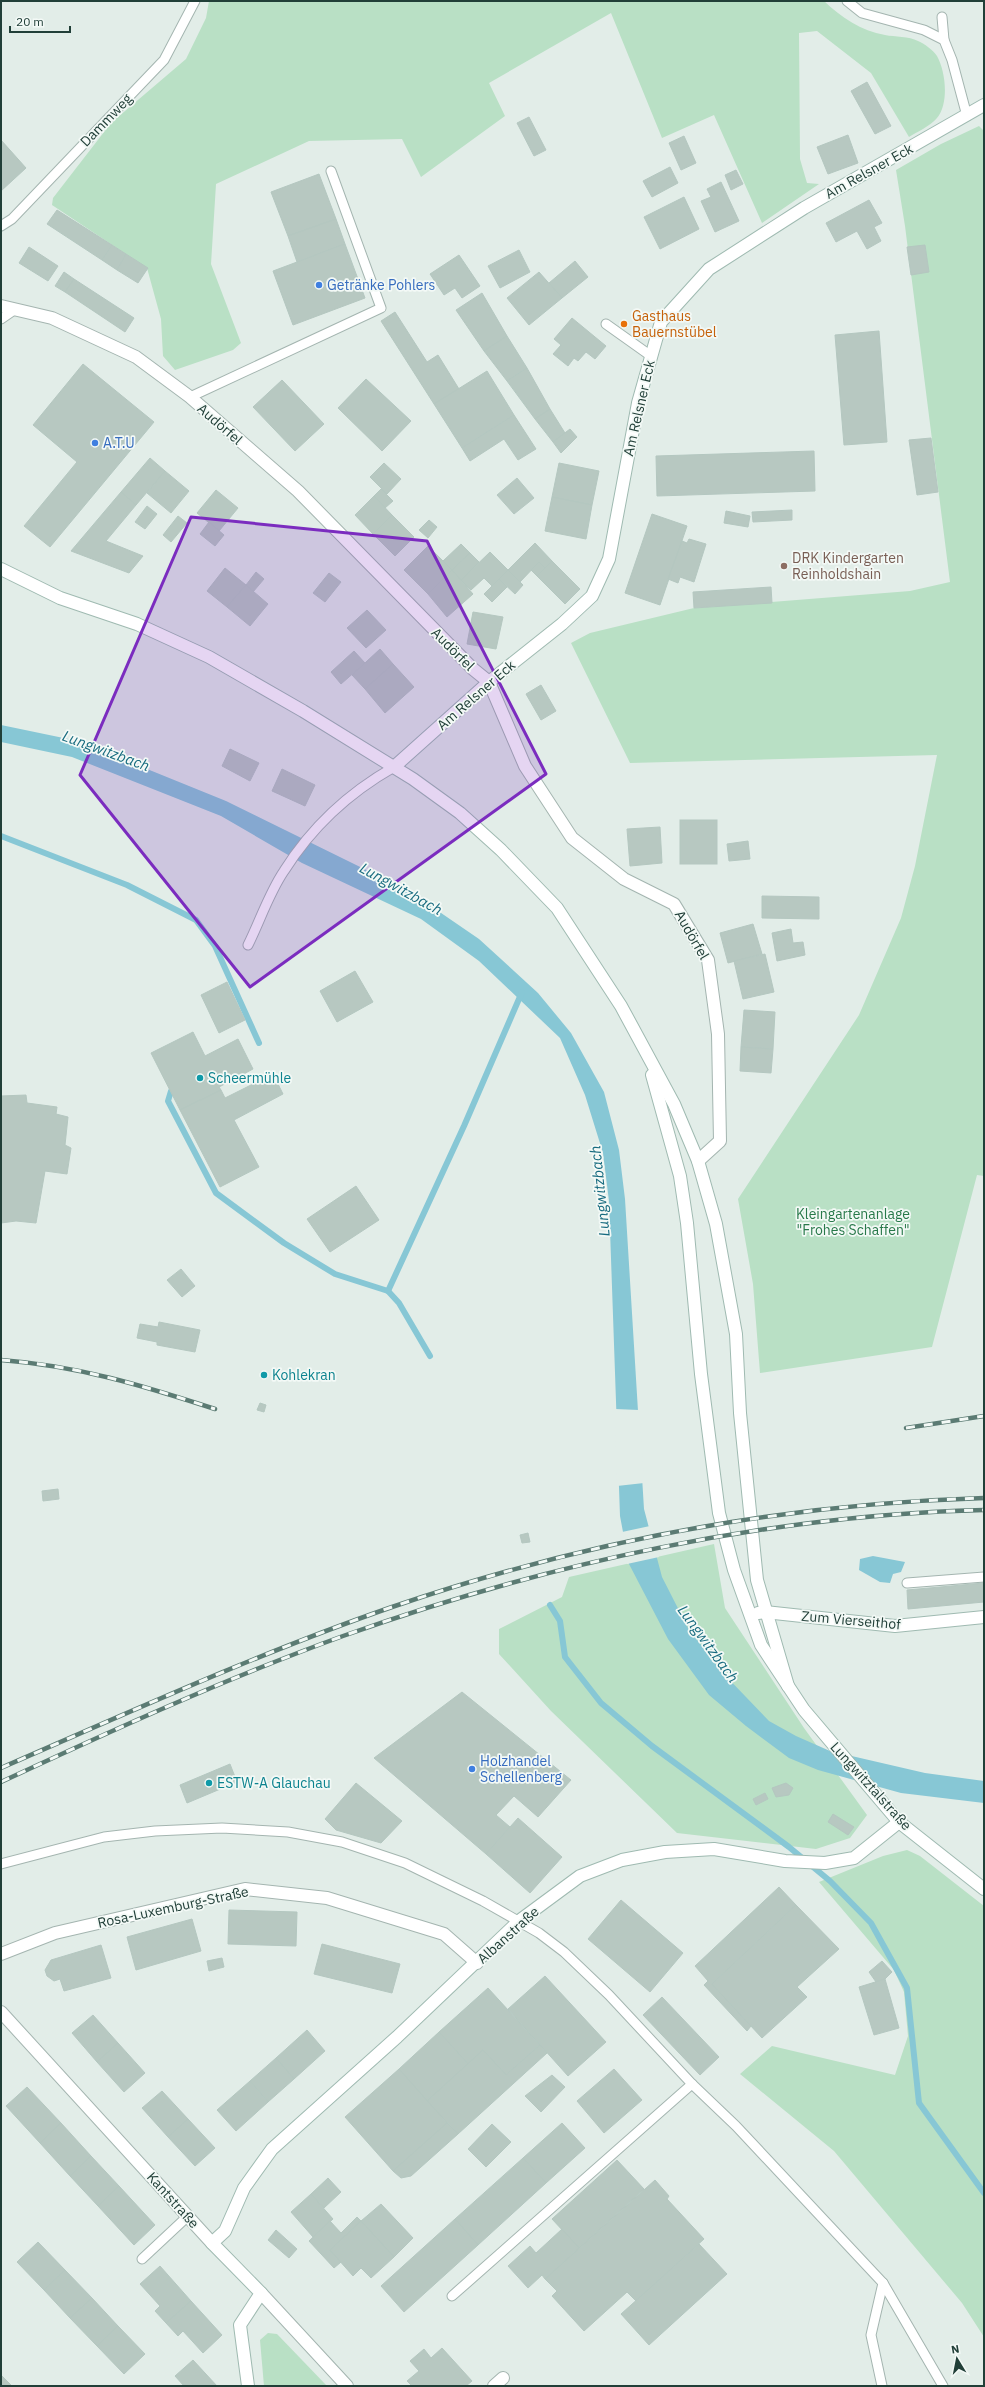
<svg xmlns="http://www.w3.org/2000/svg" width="985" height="2387" font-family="'IBM Plex Sans',sans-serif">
<rect width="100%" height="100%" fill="#e2ede8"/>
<g fill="#b9e0c5">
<path d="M209,1h615c17,16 37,30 61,34 10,2 24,1 33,6 7,3 15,9 19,15 9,16 12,48 0,62 -7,8 -20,14 -28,19l-38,-64 -54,-42 -18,2 1,126 7,24 12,1 -57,39 -48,-108 -52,23 -51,-125 -122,70 16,33 -84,61 -19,-38 -93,2 -93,43 -5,80 30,79 -8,7 -58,20 -12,-14 -2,-37 -14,-51 -95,-63 1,-7 58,-75 75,-64 20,-41z"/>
<path d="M979,126l5,5v1045l-7,-1 -45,172 -172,26 -7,-89 -15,-85 121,-184 42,-97 14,-52 22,-111 -307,8 -59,-120 19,-10 104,-25 216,-17 40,-9 -45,-356 -9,-56 45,-26z"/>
<path d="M714,1544l11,64 79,120 63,87 -17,23 -34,11 -139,-16 -126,-122 -52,-57v-25l63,-32 7,-20z"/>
<path d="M907,1850l13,6 64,50v431l-22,-34 -128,-152 -94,-77 32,-28 123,29 13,-39 -4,-44 -10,-22 -75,-88 64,-26z"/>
<path d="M268,2333l9,1 50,52h-63l-4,-46z"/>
</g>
<g fill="#87c7d5">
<path d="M1,725l77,16 148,60 183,90 70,48 59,54 33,40 33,59 15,58 6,49 19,310 18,68 26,51 33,43 48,50 27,15 34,15 95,22 59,8v22l-83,-10 -83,-23 -29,-12 -43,-32 -37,-31 -41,-56 -39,-75 -9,-48 -11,-315 -6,-48 -18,-58 -25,-57 -81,-77 -58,-42 -119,-56 -81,-47 -149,-59 -71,-15z"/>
<path d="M873,1556l32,6 -4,10 -8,2 -3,9 -10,-1 -21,-12 1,-11z"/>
</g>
<g fill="#e2ede8">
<path d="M615,1409l24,1 5,73 -27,3z"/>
<path d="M650,1526l9,31 -32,7 -5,-32z"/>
</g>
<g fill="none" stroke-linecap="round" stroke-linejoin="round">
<g stroke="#87c7d5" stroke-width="6">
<path d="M1,836l126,49 69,35 19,26 44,97"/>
<path d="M171,1091l-3,10 48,92 68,50 51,31 53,17 11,12 31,53"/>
<path d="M388,1291l76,-165 58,-134"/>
<path d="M550,1605l10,16 5,36 36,46 51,43 137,101 41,34 41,42 36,65 12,115 65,90"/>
</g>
</g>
<g fill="#b7c8c1" stroke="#b4c7c0">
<path d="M867,82l24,44 -16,8 -24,-43z"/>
<path d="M529,117l17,33 -12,6 -17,-33z"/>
<path d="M848,135l10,28 -30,11 -11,-27z"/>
<path d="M684,136l12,27 -15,7 -12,-27z"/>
<path d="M1,140l25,28 -25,23z"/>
<path d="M670,167l8,16 -26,14 -9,-16z"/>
<path d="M736,170l7,14 -12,6 -6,-15z"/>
<path d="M319,174l17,45 -48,17 -17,-44z"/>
<path d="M721,182l18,39 -24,11 -14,-31 10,-4 -4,-8z"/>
<path d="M684,197l15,32 -39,20 -16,-32z"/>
<path d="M869,200l13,23 -8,4 7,14 -14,8 -10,-18 -21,11 -10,-19z"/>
<path d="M57,210l55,35 -10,15 -55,-36z"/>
<path d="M336,219l9,25 -48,18 -9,-26z"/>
<path d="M345,244l20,54 -72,27 -20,-54z"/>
<path d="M112,245l14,9 -9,16 -15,-10z"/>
<path d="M925,245l4,27 -18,3 -4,-28z"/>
<path d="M29,247l29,19 -10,15 -29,-18z"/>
<path d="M519,250l11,22 -30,16 -12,-22z"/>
<path d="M126,254l22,14 -10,15 -21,-13z"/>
<path d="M459,255l21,31 -18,12 -7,-10 -11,7 -14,-21z"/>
<path d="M575,261l13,16 -26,21 -13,-15z"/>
<path d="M64,272l10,7 -9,13 -10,-6z"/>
<path d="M539,272l23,26 -33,27 -22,-27z"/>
<path d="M74,279l60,39 -9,14 -60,-40z"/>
<path d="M482,293l25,43 -23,15 -28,-41z"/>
<path d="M395,312l32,50 11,-7 21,34 -25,15 -53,-83z"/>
<path d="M572,318l34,28 -11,13 -9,-7 -8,9 -4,-3 -6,8 -15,-12 8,-9 -7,-6z"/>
<path d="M879,331l8,111 -43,3 -9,-110z"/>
<path d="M507,336l20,32 -20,13 -23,-30z"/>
<path d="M83,364l71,58 -104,125 -26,-21 53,-64 -44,-37z"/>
<path d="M527,368l23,41 -15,10 -28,-38z"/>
<path d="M487,371l27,44 -52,33 -28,-44z"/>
<path d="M366,379l45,42 -29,30 -44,-43z"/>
<path d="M282,380l42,44 -29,27 -42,-44z"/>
<path d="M550,409l15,24 -12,9 -18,-23z"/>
<path d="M514,415l22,34 -18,11 -14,-21 -34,22 -8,-13z"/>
<path d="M570,429l7,8 -16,16 -8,-11z"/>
<path d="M931,438l7,54 -21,3 -8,-55z"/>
<path d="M814,451l1,40 -158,5 -1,-40z"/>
<path d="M150,458l15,13 -29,34 -15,-13z"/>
<path d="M384,463l17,16 -14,15 -17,-17z"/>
<path d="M559,463l40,8 -7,34 -40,-8z"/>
<path d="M165,471l24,20 -18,22 -24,-20z"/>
<path d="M517,478l17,20 -20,16 -17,-19z"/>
<path d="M381,489l12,12 -8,7 -11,-12z"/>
<path d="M216,490l22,18 -19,23 -22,-18z"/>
<path d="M121,492l15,13 -30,36 37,15 -14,17 -58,-22z"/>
<path d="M374,496l18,19 -19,19 -18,-19z"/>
<path d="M552,497l40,8 -6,34 -41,-8z"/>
<path d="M147,506l10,8 -12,15 -10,-7z"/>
<path d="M792,510v10l-39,2 -1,-10z"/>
<path d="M726,511l24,5 -2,11 -24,-4z"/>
<path d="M652,514l35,12 -27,79 -35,-12z"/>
<path d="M392,515l22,22 -19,19 -22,-22z"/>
<path d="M178,516l9,7 -16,19 -8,-7z"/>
<path d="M429,520l8,7 -9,11 -9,-8z"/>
<path d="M209,522l15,13 -9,11 -15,-12z"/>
<path d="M689,539l17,5 -12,38 -14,-5 -2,6 -10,-4 14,-38 5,2z"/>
<path d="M535,543l17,18 -7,7 -6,-6 -19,20 -12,-12z"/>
<path d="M461,544l9,9 -18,17 -9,-9z"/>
<path d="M428,546l24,24 -24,24 -24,-24z"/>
<path d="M490,552l18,18 -16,16 -8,-8 -13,12 -10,-10z"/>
<path d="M470,553l9,9 -18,18 -9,-10z"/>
<path d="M552,561l28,28 -15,15 -28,-28z"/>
<path d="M539,562l6,6 -8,8 -6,-6z"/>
<path d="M225,568l21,17 -19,22 -20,-16z"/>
<path d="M452,570l21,24 -26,23 -19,-23z"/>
<path d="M508,570l15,15 -8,9 -16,-15z"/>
<path d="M256,572l8,7 -11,13 -7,-7z"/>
<path d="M329,573l12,9 -16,20 -12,-9z"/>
<path d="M499,579l8,8 -15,15 -8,-8z"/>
<path d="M246,585l22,19 -18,22 -23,-19z"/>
<path d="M771,587l1,16 -78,5 -1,-16z"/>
<path d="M367,610l19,20 -20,18 -19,-20z"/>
<path d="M473,612l30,5 -7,32 -29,-5z"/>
<path d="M380,649l13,15 -28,25 -13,-14z"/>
<path d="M354,651l11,12 -24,21 -10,-12z"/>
<path d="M393,664l21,23 -29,26 -20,-24z"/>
<path d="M541,685l15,26 -15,9 -15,-26z"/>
<path d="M230,749l29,14 -9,18 -28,-15z"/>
<path d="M282,769l33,16 -10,21 -33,-15z"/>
<rect x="680" y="820" width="37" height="44"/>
<path d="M660,827l2,36 -32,3 -3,-37z"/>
<path d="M748,841l2,18 -21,2 -2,-17z"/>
<path d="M762,896l57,1v22l-57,-1z"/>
<path d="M753,924l9,30 -34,9 -8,-30z"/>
<path d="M791,929l2,14 10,-1 2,13 -28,6 -5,-28z"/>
<path d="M765,954l9,38 -31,7 -9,-38z"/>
<path d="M355,971l18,31 -36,20 -17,-31z"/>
<path d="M227,982l18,38 -26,13 -18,-38z"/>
<path d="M744,1010l31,2 -2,37 -32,-2z"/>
<path d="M193,1032l12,24 33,-17 15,30 -34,18 2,3 -41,20 -29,-57z"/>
<path d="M741,1047l32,2 -2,24 -31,-2z"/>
<path d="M275,1078l8,16 -49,26 25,47 -39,20 -40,-77 41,-20 4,8 38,-19 2,4z"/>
<path d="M26,1095l1,8 30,4 -1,7 12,3 -3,28 6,3 -4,26 -22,-3 -9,52 -20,-2 -15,2v-127z"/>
<path d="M356,1186l23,34 -49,32 -23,-33z"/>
<path d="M181,1269l14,17 -13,11 -15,-17z"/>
<path d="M159,1322l41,8 -5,22 -38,-7v-3l-20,-4 3,-14 18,3z"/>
<path d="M260,1403l6,2 -2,7 -7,-2z"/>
<path d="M58,1489l1,10 -16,2 -1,-10z"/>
<path d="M528,1533l2,9 -8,1 -2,-8z"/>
<path d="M984,1583v19l-76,7 -1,-19z"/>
<path d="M462,1692l109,88 -33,37 -24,-21 -18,19 14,12 -24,27 -112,-96z"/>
<path d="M230,1764l7,18 -50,21 -7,-18z"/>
<path d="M356,1783l46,38 -21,22 -45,-13 -11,-11z"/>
<path d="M786,1783l7,5 -4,7 -13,2 -4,-9z"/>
<path d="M765,1793l3,6 -12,6 -3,-6z"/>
<path d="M833,1814l21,13 -6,8 -20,-13z"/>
<path d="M518,1818l44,39 -32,36 -44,-39z"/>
<path d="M779,1887l17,18 -84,79 39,42 -4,5 -43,-46 4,-4 -13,-15z"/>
<path d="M621,1900l62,53 -33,39 -62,-53z"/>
<path d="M796,1905l43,44 -42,38 10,10 -45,41 -50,-54z"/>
<path d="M229,1910l68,2 -1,34 -68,-2z"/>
<path d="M192,1919l9,32 -65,19 -9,-33z"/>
<path d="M322,1944l78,20 -8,29 -78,-19z"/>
<path d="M101,1945l10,33 -47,13 -4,-12 -6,2 -7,-5 -2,-6 6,-10z"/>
<path d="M222,1958l2,9 -15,4 -2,-10z"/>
<path d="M882,1961l10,11 -7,7 -9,3 -7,-10z"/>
<path d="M545,1976l61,66 -38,34 -60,-67z"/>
<path d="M885,1979l14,49 -25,7 -15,-48z"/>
<path d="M488,1988l52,57 -34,30 -23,-25 -15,14 -29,-32z"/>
<path d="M662,1997l57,60 -19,18 -57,-60z"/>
<path d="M93,2015l25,28 -21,19 -25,-29z"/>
<path d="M307,2030l18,21 -31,28 -18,-21z"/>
<path d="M439,2032l29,32 -41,37 -28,-32z"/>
<path d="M118,2043l27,30 -21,19 -27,-30z"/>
<path d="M540,2045l7,8 -89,81 -31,-33 56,-51 23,25z"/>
<path d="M276,2058l18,21 -26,23 -18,-21z"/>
<path d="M399,2069l48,54 -54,48 -48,-54z"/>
<path d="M614,2069l28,31 -38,33 -27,-32z"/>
<path d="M552,2075l13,12 -24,25 -16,-16z"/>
<path d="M250,2081l18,21 -32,29 -19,-21z"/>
<path d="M27,2087l34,36 -21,20 -34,-37z"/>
<path d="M162,2091l26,28 -20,18 -26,-29z"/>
<path d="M188,2119l27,29 -20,18 -27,-29z"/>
<path d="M61,2123l30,33 -21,20 -30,-33z"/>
<path d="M447,2123l11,11 -47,42 -10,2 -8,-7z"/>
<path d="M562,2123l23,25 -39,35 -23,-25z"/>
<path d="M492,2124l19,18 -25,25 -18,-18z"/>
<path d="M91,2156l28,30 -21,20 -28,-30z"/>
<path d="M523,2158l23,25 -68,62 -23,-26z"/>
<path d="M617,2160l27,29 -65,59 -27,-29z"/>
<path d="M328,2178l13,14 -17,16 -13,-14z"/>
<path d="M655,2180l14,16 -2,3 37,40 -68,62 -9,-9 -43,39 -32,-35 5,-5 -12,-12z"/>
<path d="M119,2186l36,39 -21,20 -36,-39z"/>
<path d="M311,2194l22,25 -20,18 -22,-25z"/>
<path d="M381,2204l32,34 -19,19 -33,-36z"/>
<path d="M357,2217l4,4 -31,29 11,12 -7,6 -25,-27 21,-20 11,12z"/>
<path d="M455,2219l23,26 -74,67 -23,-26z"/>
<path d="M361,2221l33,36 -23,21 -10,-10 -8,8 -23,-26z"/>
<path d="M562,2229l17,19 -34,31 -3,-4 -14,13 -20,-22 22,-20 6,7z"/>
<path d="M276,2230l21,19 -8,9 -21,-18z"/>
<path d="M38,2242l27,28 -21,20 -27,-28z"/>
<path d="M699,2244l28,30 -78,71 -28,-31z"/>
<path d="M160,2266l31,35 -25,22 -11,-12 5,-5 -20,-22z"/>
<path d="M65,2270l27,28 -22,20 -26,-28z"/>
<path d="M92,2298l26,28 -21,20 -27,-28z"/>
<path d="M191,2301l31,34 -19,18 -20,-22 -5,5 -12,-13z"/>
<path d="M118,2326l27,28 -21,20 -27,-28z"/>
<path d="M442,2348l30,33 -6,5h-54l-5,-5 12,-10 -9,-10 14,-12 7,9z"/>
<path d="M193,2360l24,26h-33l-9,-10z"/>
<path d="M1,2375l11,11h-11z"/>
</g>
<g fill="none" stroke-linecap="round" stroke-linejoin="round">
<g stroke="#a4b5b0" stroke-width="11">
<g id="lane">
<path d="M847,1l15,12 62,17 20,10 8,20 15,56"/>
<path d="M942,17l2,23"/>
<path d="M1,226l11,-7 152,-159 31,-59"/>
<path d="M1,319l13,-9"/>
<path d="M606,324l45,32"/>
<path d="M190,397l191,-89 -50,-137"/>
<path d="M248,945c12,-24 21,-52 36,-74 27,-43 66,-79 110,-104"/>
<path d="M907,1583l77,-6"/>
<path d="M1,1864l103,-27 51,-6 67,-3 66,4 54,10 63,21 78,38 56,32 25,19 45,43 83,89 44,42 147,157 60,103"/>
<path d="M142,2259l46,-43"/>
<path d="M452,2296l240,-212"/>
<path d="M882,2386l-11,-51 12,-52"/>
</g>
</g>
<g stroke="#a4b5b0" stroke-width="14">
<g id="street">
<path d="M1,306l51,12 84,39 54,40 108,94 175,178 16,13 36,84 47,72 52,41 50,25 34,56 10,74 2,107 -22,20"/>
<path d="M1,1954l54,-21 190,-44 82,9 117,36 33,29"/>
<path d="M1,2012l211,231"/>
<path d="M261,2293l86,93"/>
<path d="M494,2386l9,-8"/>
</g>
</g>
<g stroke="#9fbab1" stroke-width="14">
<g id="secondary">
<path d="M1,569l59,29 77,26 72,33 94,54 110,68 47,34 41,37 56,58 64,98 53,98 24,57 18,63 20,110 4,79 17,167 31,106"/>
<path d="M394,767l95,-85 73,-58 30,-28 17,-37 29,-156 23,-81 48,-53 95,-61 180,-103"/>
<path d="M652,1075l28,101 7,47 14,151 18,139 15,57 27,75 43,65 95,112 85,67"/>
<path d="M758,1613l7,-1 130,14 89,-9"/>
<path d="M248,2386l-8,-61 21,-32 -49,-50 13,-12 19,-43 28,-39 125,-112 122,-116 61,-45 42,-16 43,-8 49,-3 71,12 40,2 29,-5 45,-36"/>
</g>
</g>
<use href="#lane" stroke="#fff" stroke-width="9"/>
<use href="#street" stroke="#fff" stroke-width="12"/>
<use href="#secondary" stroke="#fff" stroke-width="12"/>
<g stroke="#5b7b73" stroke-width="4.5">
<g id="rail">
<path d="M1,1360c78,6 140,25 214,49"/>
<path d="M906,1428l78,-12"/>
<path d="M1,1768c129,-56 258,-115 391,-161 190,-65 391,-103 592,-109"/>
<path d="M1,1782c112,-52 226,-104 342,-146 202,-72 426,-121 641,-126"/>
</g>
</g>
<use href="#rail" stroke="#f3f9f6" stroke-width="3" stroke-dasharray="9" stroke-linecap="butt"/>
</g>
<path fill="#7b2cbf" fill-opacity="0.2" stroke="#7b2cbf" stroke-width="3" stroke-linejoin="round" d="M191,517l236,24 119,233 -296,213 -170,-212z"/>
<g fill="#3f7fe0" stroke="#f3f9f6" stroke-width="1.5">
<circle cx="319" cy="285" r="4"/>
<circle cx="95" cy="443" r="4"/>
<circle cx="472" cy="1769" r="4"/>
</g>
<circle fill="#e8710a" stroke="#f3f9f6" stroke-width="1.5" cx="624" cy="324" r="4"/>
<circle fill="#8d6e63" stroke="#f3f9f6" stroke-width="1.5" cx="784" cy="566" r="4"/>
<g fill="#0f9aa8" stroke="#f3f9f6" stroke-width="1.5">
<circle cx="200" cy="1078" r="4"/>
<circle cx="264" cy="1375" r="4"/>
<circle cx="209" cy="1783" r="4"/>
</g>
<g text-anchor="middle" stroke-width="3.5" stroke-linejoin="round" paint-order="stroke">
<g font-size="14" fill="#213f38" stroke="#f3f9f6">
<text transform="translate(106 120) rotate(-46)" y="5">Dammweg</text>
<text transform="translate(869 171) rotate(-29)" y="5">Am Relsner Eck</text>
<text transform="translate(639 408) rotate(-77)" y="5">Am Relsner Eck</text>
<text transform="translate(220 424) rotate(41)" y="5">Audörfel</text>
<text transform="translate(453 649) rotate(45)" y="5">Audörfel</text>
<text transform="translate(476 695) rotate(-41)" y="5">Am Relsner Eck</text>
<text transform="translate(692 935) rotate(60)" y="5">Audörfel</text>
<text transform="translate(851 1620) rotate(5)" y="5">Zum Vierseithof</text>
<text transform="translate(871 1786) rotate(48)" y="5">Lungwitztalstraße</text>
<text transform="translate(173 1907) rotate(-12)" y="5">Rosa-Luxemburg-Straße</text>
<text transform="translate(508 1935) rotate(-42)" y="5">Albanstraße</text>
<text transform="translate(173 2200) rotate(48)" y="5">Kantstraße</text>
</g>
<g font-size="14" fill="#366cbe" stroke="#f3f9f6" text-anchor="start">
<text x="327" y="290">Getränke Pohlers</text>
<text x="103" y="448">A.T.U</text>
<text x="480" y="1766">Holzhandel<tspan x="480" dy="16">Schellenberg</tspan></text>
</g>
<g font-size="14" fill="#c56008" stroke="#f3f9f6" text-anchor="start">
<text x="632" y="321">Gasthaus<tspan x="632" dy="16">Bauernstübel</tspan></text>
</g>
<g font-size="14" fill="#785e54" stroke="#f3f9f6" text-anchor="start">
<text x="792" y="563">DRK Kindergarten<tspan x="792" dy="16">Reinholdshain</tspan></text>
</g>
<g font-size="14" fill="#0d838f" stroke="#f3f9f6" text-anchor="start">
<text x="208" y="1083">Scheermühle</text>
<text x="272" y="1380">Kohlekran</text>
<text x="217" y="1788">ESTW-A Glauchau</text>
</g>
<g font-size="14" fill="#28794a" stroke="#f3f9f6">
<text x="853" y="1219">Kleingartenanlage<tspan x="853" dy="16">"Frohes Schaffen"</tspan></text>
</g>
<g font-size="15" font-style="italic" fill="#176b7f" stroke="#f3f9f6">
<text transform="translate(106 751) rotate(20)" y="5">Lungwitzbach</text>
<text transform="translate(401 889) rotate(29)" y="5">Lungwitzbach</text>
<text transform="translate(600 1191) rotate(-96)" y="5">Lungwitzbach</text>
<text transform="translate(708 1644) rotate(54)" y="5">Lungwitzbach</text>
</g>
</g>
<rect width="985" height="2387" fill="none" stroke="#213f38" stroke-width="4"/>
<g transform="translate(957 2359) rotate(350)" stroke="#f3f9f6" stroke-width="3" paint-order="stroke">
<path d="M0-3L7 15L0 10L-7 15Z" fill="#213f38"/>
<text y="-6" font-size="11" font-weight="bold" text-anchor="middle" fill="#213f38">N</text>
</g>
<path d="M10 26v6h60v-6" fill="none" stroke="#213f38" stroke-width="2"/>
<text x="16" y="26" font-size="12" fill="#213f38" stroke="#f3f9f6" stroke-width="3" paint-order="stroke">20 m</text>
</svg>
